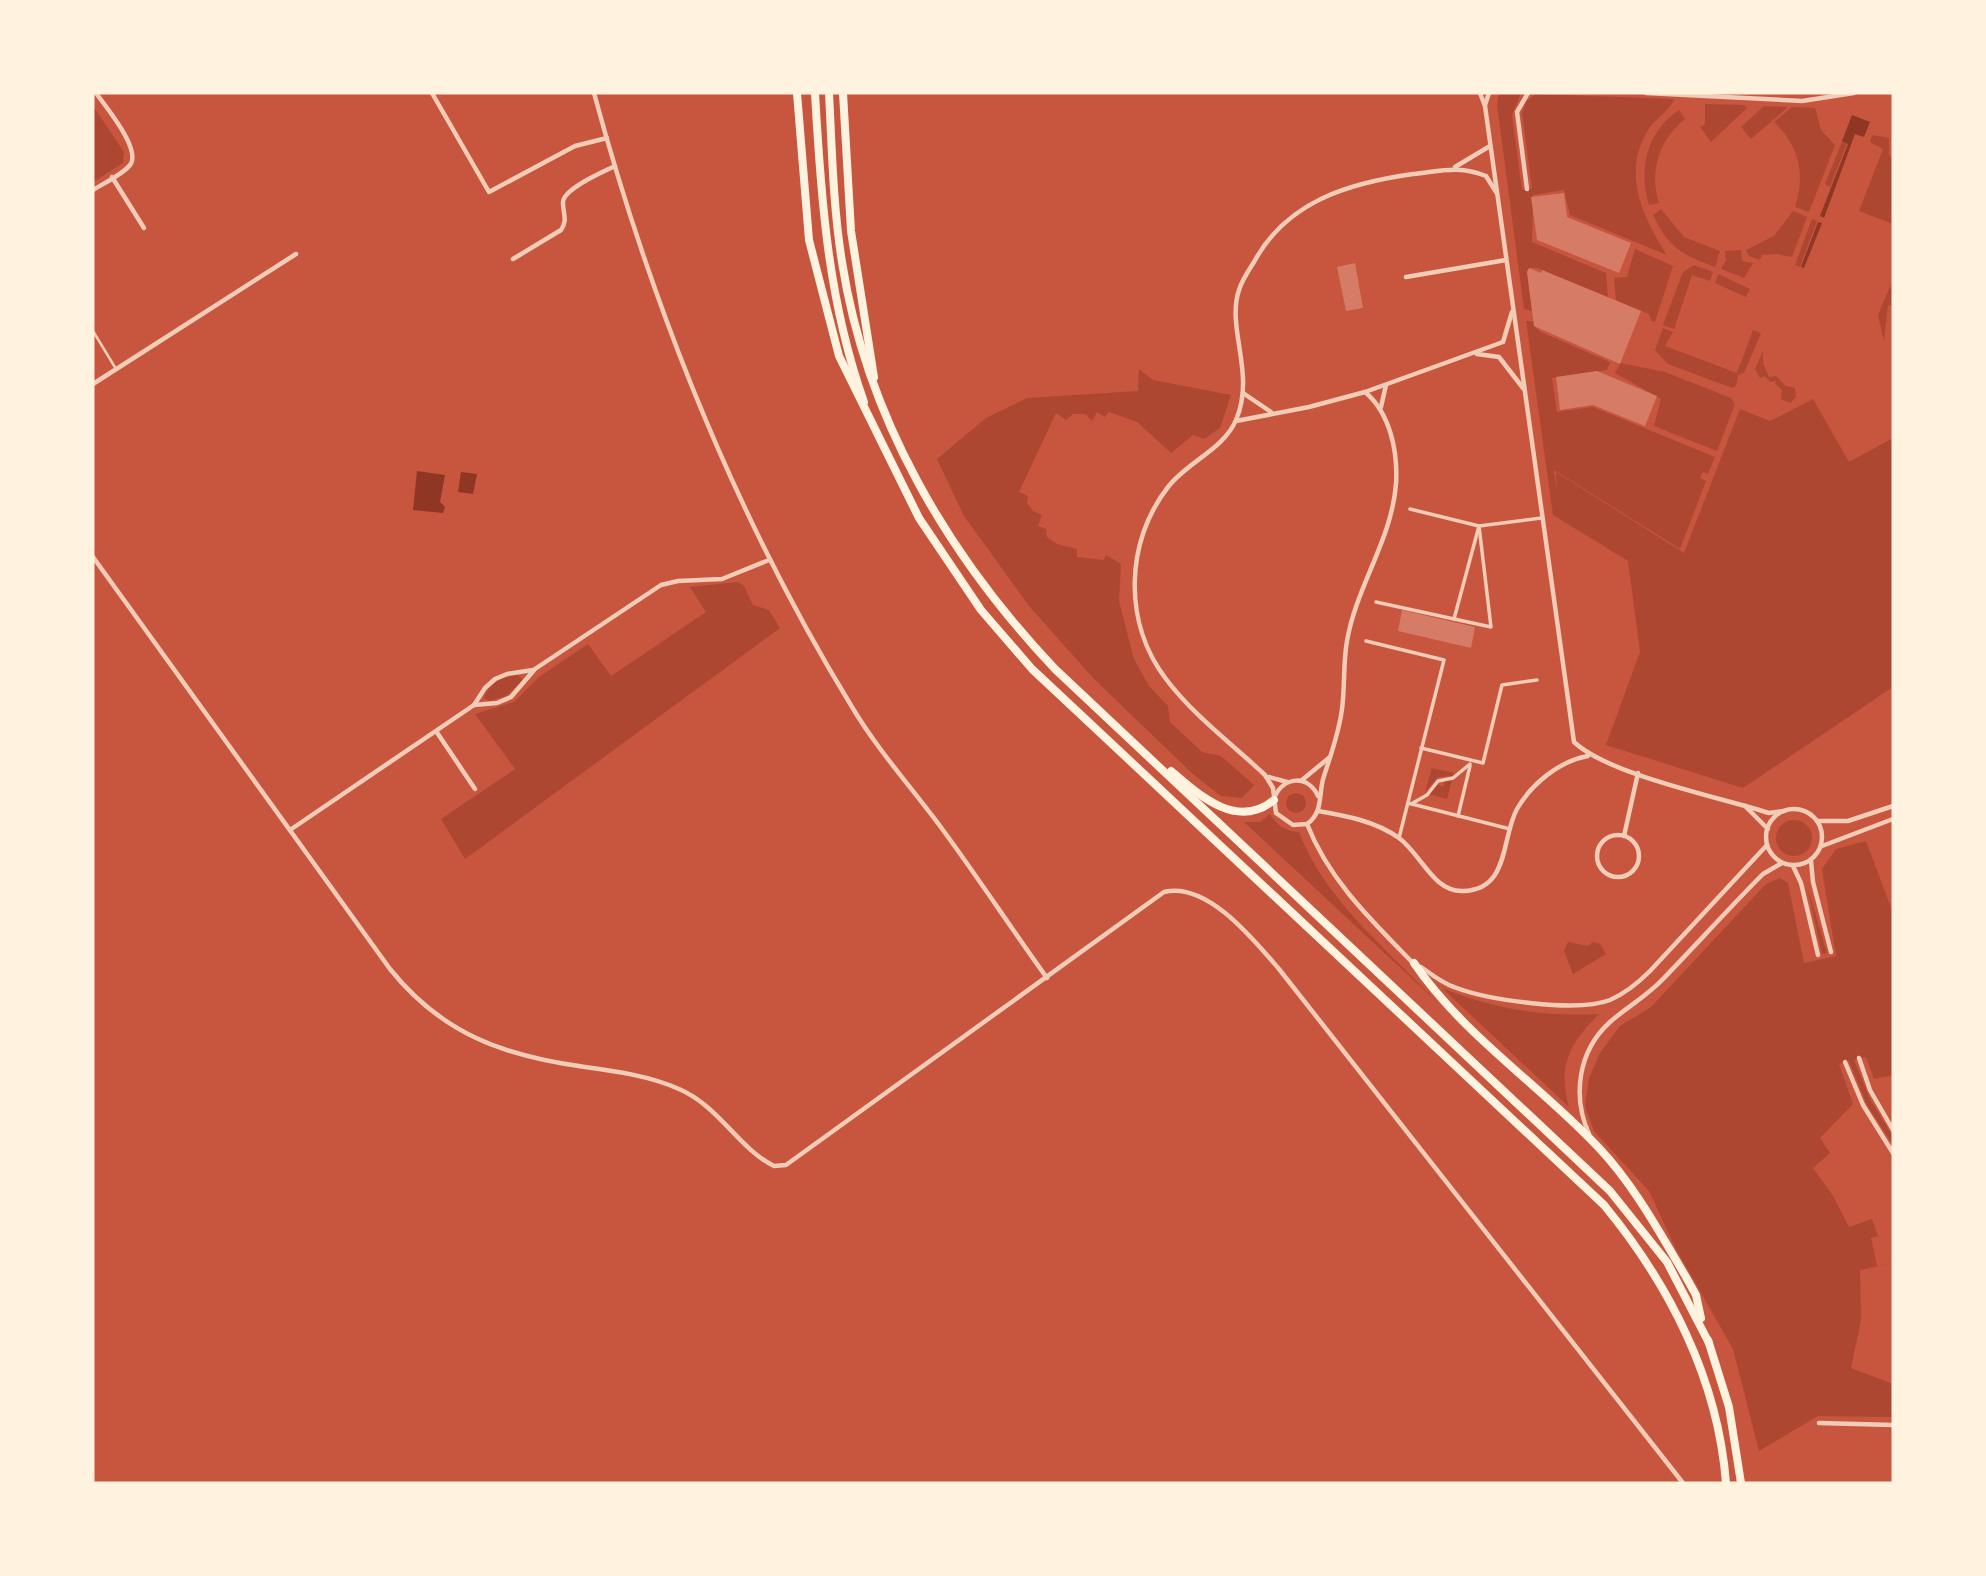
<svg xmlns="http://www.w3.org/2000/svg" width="1986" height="1576" font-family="Arial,sans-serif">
<rect width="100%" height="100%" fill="#c8553d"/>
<g fill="#ae4732">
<path d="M1499,93h22l-9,22 10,75 10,-2 -10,-75 4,-11 9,-8 139,5c-3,11 -21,21 -27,33 -25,42 -4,86 20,123l-97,-40 -6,-25 -31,5 -1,47 74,31 2,24 -71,-29h-8l-2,4 5,39 -8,-2 -27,-204z"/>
<path d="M1705,104l39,1 3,3 -36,34 -11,-15 5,-3z"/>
<path d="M93,106l31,46 -1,11 -30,19z"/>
<path d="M1764,106l24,1 -37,32 -10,-12z"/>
<path d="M1792,107l23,1 6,22 14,15 -26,67 -14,-5c11,-32 4,-62 -21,-85z"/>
<path d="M1679,110l6,9c-26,21 -36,52 -26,84l-10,2c-11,-36 -2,-74 30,-95z"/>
<path d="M1872,135l17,3v17l4,5v64l-34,-13 24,-62 -13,-7z"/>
<path d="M1842,142l5,1 -17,44 -5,-3z"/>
<path d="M1661,209l23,28 36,14 -5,16c-34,-13 -45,-18 -62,-52z"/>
<path d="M1793,211l14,6 -15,40 -15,-3 -15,1 -2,5 -11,-4 -3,-6 28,-14z"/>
<path d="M1812,219l5,2 -17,46 -5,-2z"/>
<path d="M1635,249l38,17 -18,56 -4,-1 -2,-7 -33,-14 -2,-22 13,-1z"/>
<path d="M1741,250l1,11 11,2 -9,15 -23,-9 5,-9 -1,-9z"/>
<path d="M1694,265l19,7 -3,9 -18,-6 -18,54 -11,-4 20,-53z"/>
<path d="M1718,274l32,15 -4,8 -31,-14z"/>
<path d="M1893,280v26l-5,-1 -4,36 -6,-26z"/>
<path d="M1526,321h7l1,5 7,6 69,30 -3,8 -55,8 5,34 36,-5 122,50 -7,17 -5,-2 -3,6 6,3 -26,68 -126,-79 3,20 -1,-18 128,81 56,-144 30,12 43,-22 36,63 44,-24v249l-150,101 -137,-43 34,-93 -12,-91 -75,-46z"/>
<path d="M1663,328l10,4 -8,14 72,27 16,-43 8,3 -17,40 -6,2 -2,11 -4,2 -64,-24 -13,-14z"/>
<path d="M1763,351v12l6,14 7,-1 10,10 9,2 1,9 -6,6 -9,-4 1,-9 -7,-6 1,-3 -6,1 -5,-6 -5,2 -5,-9z"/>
<path d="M1620,363l45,9 66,26 4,6 -18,47 -63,-25 7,-27 -46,-26z"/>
<path d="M1139,369l14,11 78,15 -11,33 -16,11 -11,-4 -22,18 -34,-31 -28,-10 -4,5 -8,-5 -5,9 -7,-7h-12l-7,6 -10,-7 -37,79 9,4 -1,7 6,8 9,4 -4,11 8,3 1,8 10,7 20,5v8l27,3 2,-5 15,9 -2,37 15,58 15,27 19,20 2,16 32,30 19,4 33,29 -12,13 -21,-2 -27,-21 -100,-96 -65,-73 -65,-90 -27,-57 49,-41 41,-20 111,-7z"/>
<path d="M738,582l6,4 9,19 16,5 11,18 -315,231 -24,-40 74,-50 -40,-55 39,-12 25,-25 49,-33 23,32 95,-64 -16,-25z"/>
<path d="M518,675l5,5 -17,16 -17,5 -5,-3c4,-15 19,-21 34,-23z"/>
<path d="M1432,768l22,5 -1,3 -15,1 -13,15z"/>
<path d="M1445,780h7l-5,19 -18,-5 8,-10 6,3z"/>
<circle cx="1296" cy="803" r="10"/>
<path d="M1270,814c7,12 15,17 29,18 25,67 88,117 136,168l-191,-178h16z"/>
<circle cx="1794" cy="838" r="18"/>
<path d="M1866,841l27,72v162l-19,4 -8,-22 -12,3 16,39 23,38v8l-26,-40 -18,-44 -10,3 14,40 -33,34 10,15 -17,15 20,28 16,31 23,-8 6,17 -7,2 6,28 16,-3 -33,7 1,50 -10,48 42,16v33l-75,-1 -59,35 -26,-102 -57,-100 -27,-58 -55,-60 -9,-25 4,-28 11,-25 20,-27 31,-19 115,-123 14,-6 8,5 16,80 32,-7 -14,-87 14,-20z"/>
<path d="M1807,886l20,67 -5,1z"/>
<path d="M1568,942l20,4 5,-4 7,2 6,10 -33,20 -9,-23z"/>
<path d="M1442,988c51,21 102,29 157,26 -29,29 -42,52 -30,93z"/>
</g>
<g fill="#8f3625">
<path d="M1852,115l18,7 -6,15 -9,-3 -31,84 -4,-2 28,-72 -6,-3z"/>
<path d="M1818,222l4,1 -18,45 -3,-1z"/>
<path d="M417,471l28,4 -5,27 5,5 -2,6 -30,-3z"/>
<path d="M461,472l16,2 -4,20 -15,-2z"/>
</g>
<g fill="#d67c66">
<path d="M1564,193l3,24 64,26 -12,30 -82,-33 -6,-43z"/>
<path d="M1355,263l8,45 -17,3 -9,-44z"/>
<path d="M1529,268l12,5 1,-3 99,41 -21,53 -86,-38 -7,-54z"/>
<path d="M1597,371l60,25 -12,30 -52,-21 -33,5 -4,-33z"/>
<path d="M1402,610l73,17 -4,21 -73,-17z"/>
</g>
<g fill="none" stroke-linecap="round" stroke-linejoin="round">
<path stroke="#f1ccb7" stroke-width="2.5" d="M93,331l23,38"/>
<g stroke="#f1ccb7" stroke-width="3.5">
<path d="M1376,602l115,25 -12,-101 -69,-17"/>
<path d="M1454,619l25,-93 62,-8"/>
<path d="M1366,641l78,19 -45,178"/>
<path d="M1421,748l62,15 19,-78 35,-5"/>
<path d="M1408,803l102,26"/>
<path d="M1411,804l16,-9 11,-14 15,-3 17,-14"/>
<path d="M1458,816l12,-50"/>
</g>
<g stroke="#f1ccb7" stroke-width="4.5">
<path d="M432,93l57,99 86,-46 32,-8"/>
<path d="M594,93c58,214 142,424 258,614 25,42 59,80 88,119 37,50 71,102 107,152"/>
<path d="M1480,93l5,13 89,636c35,33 145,55 195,71l15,-2"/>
<path d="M1646,93l156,8 52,-8"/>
<path d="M1485,105l4,-12"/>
<path d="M1455,167l35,-21"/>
<path d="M112,177l32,51"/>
<path d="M1527,189l-10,-77 11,-19"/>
<path d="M93,190c11,-7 29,-15 37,-25 12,-15 -24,-58 -34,-72"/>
<path d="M513,259l48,-29c7,-10 2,-16 2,-27 -1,-14 40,-31 52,-37"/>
<path d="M1406,277l100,-17"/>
<path d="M1477,354l22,3 24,31"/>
<path d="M93,384l203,-130"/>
<path d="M1365,392c25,21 33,59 31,92 -4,55 -40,103 -49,157 -4,22 -2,46 -5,68 -3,24 -11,45 -18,67 -6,17 0,36 -17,48l-14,1 -17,-12 -3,-25 -8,-13c-33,-31 -72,-60 -99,-96 -43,-56 -41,-137 2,-192 19,-25 56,-38 68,-67 20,-46 -10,-92 3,-130 3,-10 10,-20 15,-28 33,-61 95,-79 159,-88 29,-3 45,-9 73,2l10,16"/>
<path d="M1243,393l28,19"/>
<path d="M1381,407l5,-22"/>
<path d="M1236,421l73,-14 56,-15 138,-50 9,-30"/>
<path d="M93,557l297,412c52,65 114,87 195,98 30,4 65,9 94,22 40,17 60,60 95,77l12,-1 378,-273c43,-11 90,48 115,77l404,514"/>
<path d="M474,705l23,-2 14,-6 24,-28 126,-84 17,-4 44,-2 47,-19"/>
<path d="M436,731l39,58"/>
<path d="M1269,777l18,5"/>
<path d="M1302,780l28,-23"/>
<path d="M1275,796c10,-20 33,-21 43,0"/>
<path d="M1745,806l23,23"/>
<circle cx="1794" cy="837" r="28"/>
<path d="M1318,811c29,5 57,10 81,27 22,16 34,54 64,53 47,-1 38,-53 54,-82 15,-26 43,-48 71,-53"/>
<path d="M1817,821h31l45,-15"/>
<path d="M1307,824c22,56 64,96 106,139"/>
<path d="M290,830l184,-125 11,-17 10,-9 12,-5 26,-4"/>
<circle cx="1618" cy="856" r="21"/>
<path d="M1624,836l14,-63"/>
<path d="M1822,846l71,-27"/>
<path d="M1811,861l2,21 18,70"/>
<path d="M1793,866l8,17 17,72"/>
<path d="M1421,967c10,7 21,16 33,20 33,13 123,26 156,13 16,-7 28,-17 40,-29l117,-126"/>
<path d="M1859,1058l11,32 23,40"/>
<path d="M1845,1062l18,43 30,48"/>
<path d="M1589,1134c-17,-38 -11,-83 21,-112 17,-15 37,-26 53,-43 34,-35 66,-71 100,-105l19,-11"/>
<path d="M1819,1423l74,2"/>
</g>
<g stroke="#fff3e0" stroke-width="8">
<path d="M797,93l12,147 30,116 80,162 62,92 51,59 572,536c65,79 114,174 122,278"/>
<path d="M815,93c6,106 13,208 49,309"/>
<path d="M829,93c3,56 4,113 13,169 24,155 106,294 213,407l555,522 57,71 42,81"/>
<path d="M843,93l8,138 23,146"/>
<path d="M1171,771c29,25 66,59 103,29"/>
<path d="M1414,963c49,72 126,122 185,185 35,37 61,85 87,129l10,18 5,23"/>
<path d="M1708,1340l21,67 12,76"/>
</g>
</g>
<rect width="1986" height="1576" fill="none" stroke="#fff3e0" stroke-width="189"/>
</svg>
